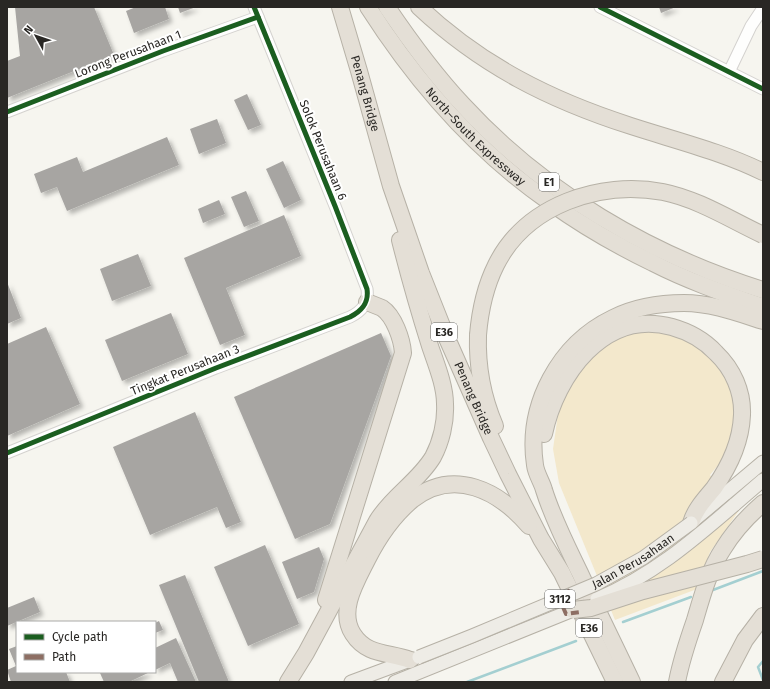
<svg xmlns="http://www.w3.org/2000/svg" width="770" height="689" font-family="'Fira Sans',sans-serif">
<defs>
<filter id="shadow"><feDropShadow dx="3.5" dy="3.5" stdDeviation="2" flood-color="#0004"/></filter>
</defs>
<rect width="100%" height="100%" fill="#f6f5ef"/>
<path fill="#f3e8cc" d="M631,329l59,8 30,26 15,37v20l-4,20 -8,19 -13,16 30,34 -30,43 -13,37 -82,31 -56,-137 -6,-34 5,-35 12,-35 25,-32z"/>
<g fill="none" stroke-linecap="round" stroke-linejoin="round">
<g stroke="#a4cfd1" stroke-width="2.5">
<path d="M713,590l50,-19"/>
<path d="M623,622l68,-25"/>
<path d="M763,661l-5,6 5,13"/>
<path d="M467,682l109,-41"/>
</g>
</g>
<g fill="#a7a5a2" filter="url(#shadow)">
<path d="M15,7h79l20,48 -107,43v-37l13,-5z"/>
<path d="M136,7h29l4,12 -35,14 -8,-22z"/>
<path d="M178,7h18l-16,6z"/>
<path d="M659,7h17l-15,6z"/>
<path d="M247,94l14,31 -13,5 -14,-30z"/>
<path d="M217,119l9,24 -27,11 -9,-25z"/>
<path d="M167,137l12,28 -112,46 -10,-24 -16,6 -7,-19 43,-17 6,15z"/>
<path d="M283,161l18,39 -17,8 -18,-39z"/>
<path d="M246,191l13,30 -15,6 -13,-30z"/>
<path d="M219,200l6,14 -22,9 -5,-14z"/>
<path d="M284,215l17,41 -75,32 19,47 -25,10 -36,-87z"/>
<path d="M138,254l13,32 -39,15 -12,-32z"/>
<path d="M7,282l14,36 -14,6z"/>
<path d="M171,313l17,41 -66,27 -17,-41z"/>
<path d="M46,327l34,77 -73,32v-92z"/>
<path d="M381,333l10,23 -61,168 -35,15 -61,-142z"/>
<path d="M195,412l46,110 -15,6 -9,-21 -67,28 -37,-88z"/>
<path d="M265,545l34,79 -51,22 -34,-79z"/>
<path d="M319,547l5,12 -10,33 -17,7 -15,-37z"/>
<path d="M185,575l44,107h-30l-40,-97z"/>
<path d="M34,597l6,15 -33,14v-18z"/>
<path d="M159,621l4,9 -8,3v-10z"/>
<path d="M176,638l20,44h-18l-8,-19 -15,7v-22z"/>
<path d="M17,646v26h49l4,10h-59l-4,-12 9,-4 -7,-17z"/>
<path d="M103,672h47l-21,10h-25l-4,-9z"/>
</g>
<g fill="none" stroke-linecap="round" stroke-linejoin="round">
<g stroke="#d4d2cf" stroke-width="13">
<g id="minor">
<path d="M600,7l163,82"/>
<path d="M729,72l22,-46 12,-18"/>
<path d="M7,112l156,-61 95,-34"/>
<path d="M7,453l209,-85 134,-51c12,-6 19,-14 17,-28l-32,-83 -81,-199"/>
</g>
</g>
<g stroke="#b6b1a6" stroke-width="15">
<g id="major">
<path d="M734,505l29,-25"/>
<path d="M694,520l69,-58"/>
<path d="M351,682l62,-23"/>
<path d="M395,682l178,-72"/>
</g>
</g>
<g stroke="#b6b1a6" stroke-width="18">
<g id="highway">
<path id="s1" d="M340,7l19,64 32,115 30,87 25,63 45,102 17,36 33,65 21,34 53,109"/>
<path id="s2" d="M368,7c48,75 109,145 183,196 32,23 67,43 102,60 35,18 73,31 110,44"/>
<path d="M387,7c23,34 47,67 76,98 80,87 187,150 300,185"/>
<path d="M419,7c63,59 131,93 212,119 43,14 92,26 132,46"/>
<path d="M478,335c-1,30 5,63 17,91"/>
<path d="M544,434c12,-58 60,-126 128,-107 18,5 32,13 44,26 17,16 27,39 26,62 -1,26 -13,52 -28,73 -9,11 -19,21 -23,35"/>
<path d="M326,600l77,-247c-1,-14 -9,-37 -21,-45 -5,-2 -10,-4 -15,-6"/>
<path d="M410,660c-21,-8 -43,-4 -57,-26 -15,-23 3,-52 14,-74 11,-22 26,-44 45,-60 42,-33 87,-9 117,26"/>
<path d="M288,682l18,-29 71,-132c15,-25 41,-39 56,-64 8,-15 13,-35 12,-53 0,-19 -9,-40 -15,-58 -11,-35 -21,-70 -30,-106"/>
<path d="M632,682c-17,-36 -35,-72 -52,-109 -13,-27 -27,-54 -36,-83 -2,-8 -8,-16 -9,-25 -9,-60 24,-121 78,-147 22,-11 47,-15 71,-15 27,0 54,10 79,18"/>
<path d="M677,682c4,-21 11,-42 18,-62 7,-24 14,-50 28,-71 11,-18 25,-33 40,-46"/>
<path d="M723,682l22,-42 18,-24"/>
</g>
</g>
<use href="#minor" stroke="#fefefd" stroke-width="11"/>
<use href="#major" stroke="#eeece6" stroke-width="13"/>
<use href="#highway" stroke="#e4dfd6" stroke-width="16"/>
<g stroke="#b6b1a6" stroke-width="15" stroke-linecap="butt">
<g id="major-bridge">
<path d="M597,599c54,-23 93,-56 137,-94"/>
<path id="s3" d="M419,657l53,-21 124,-52 47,-26 48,-35"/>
</g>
</g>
<g stroke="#b6b1a6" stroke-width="18" stroke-linecap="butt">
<g id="highway-bridge">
<path d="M478,335c2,-24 7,-48 18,-70 30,-60 104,-85 167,-73 35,7 68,28 100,43"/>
<path d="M573,610l18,-2 52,-17 104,-27 16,-5"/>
</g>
</g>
<use href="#major-bridge" stroke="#eeece6" stroke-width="13"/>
<use href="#highway-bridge" stroke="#e4dfd6" stroke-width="16"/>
<path stroke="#8d6e63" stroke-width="4" stroke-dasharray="8 4" stroke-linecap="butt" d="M570,590l-11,8 7,16 15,-2"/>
<g stroke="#fff" stroke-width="8">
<g id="cycleway">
<path d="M600,7l163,82"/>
<path d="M7,112l156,-61 95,-34"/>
<path d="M7,453l209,-85 134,-51c12,-6 19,-14 17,-28l-32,-83 -81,-199"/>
</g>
</g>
<use href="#cycleway" stroke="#1b5e20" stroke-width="5"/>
</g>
<g text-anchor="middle" stroke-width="4" stroke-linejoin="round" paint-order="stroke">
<g fill="#fff" stroke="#696866" stroke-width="1">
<rect x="539" y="173" width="20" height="18" rx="3"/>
<rect x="431" y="323" width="26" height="18" rx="3"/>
<rect x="545" y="590" width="30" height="18" rx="3"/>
<rect x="576" y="619" width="26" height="18" rx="3"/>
</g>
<g font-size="11" font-weight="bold" fill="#292724">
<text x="549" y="186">E1</text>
<text x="444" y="336">E36</text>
<text x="560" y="603">3112</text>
<text x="589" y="632">E36</text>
</g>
<g font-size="12" fill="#292724" stroke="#fff">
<text transform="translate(128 54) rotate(-21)" y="4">Lorong Perusahaan 1</text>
<text dy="4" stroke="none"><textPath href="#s1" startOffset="90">Penang Bridge</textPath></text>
<text dy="4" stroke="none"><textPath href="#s2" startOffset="169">North–South Expressway</textPath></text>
<text transform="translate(323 150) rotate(68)" y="4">Solok Perusahaan 6</text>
<text transform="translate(185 370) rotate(-22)" y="4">Tingkat Perusahaan 3</text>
<text dy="4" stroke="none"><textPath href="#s1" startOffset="414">Penang Bridge</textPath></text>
<text dy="4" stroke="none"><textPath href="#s3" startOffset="235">Jalan Perusahaan</textPath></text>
</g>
</g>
<rect width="770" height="689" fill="none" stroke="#292724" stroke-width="16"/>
<rect x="16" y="621" width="140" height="52" fill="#ffffff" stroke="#a9a9a7"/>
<rect x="24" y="634" width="20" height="6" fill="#1b5e20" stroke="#a9a9a7"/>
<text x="52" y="641" font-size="12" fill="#292724">Cycle path</text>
<rect x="24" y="654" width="20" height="6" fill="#8d6e63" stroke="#a9a9a7"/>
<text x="52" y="661" font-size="12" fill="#292724">Path</text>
<g transform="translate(36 36) rotate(310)" stroke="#ffffff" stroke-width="3" paint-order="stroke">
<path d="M0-3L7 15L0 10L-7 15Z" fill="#292724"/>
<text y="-6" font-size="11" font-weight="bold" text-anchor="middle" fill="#292724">N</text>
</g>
</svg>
